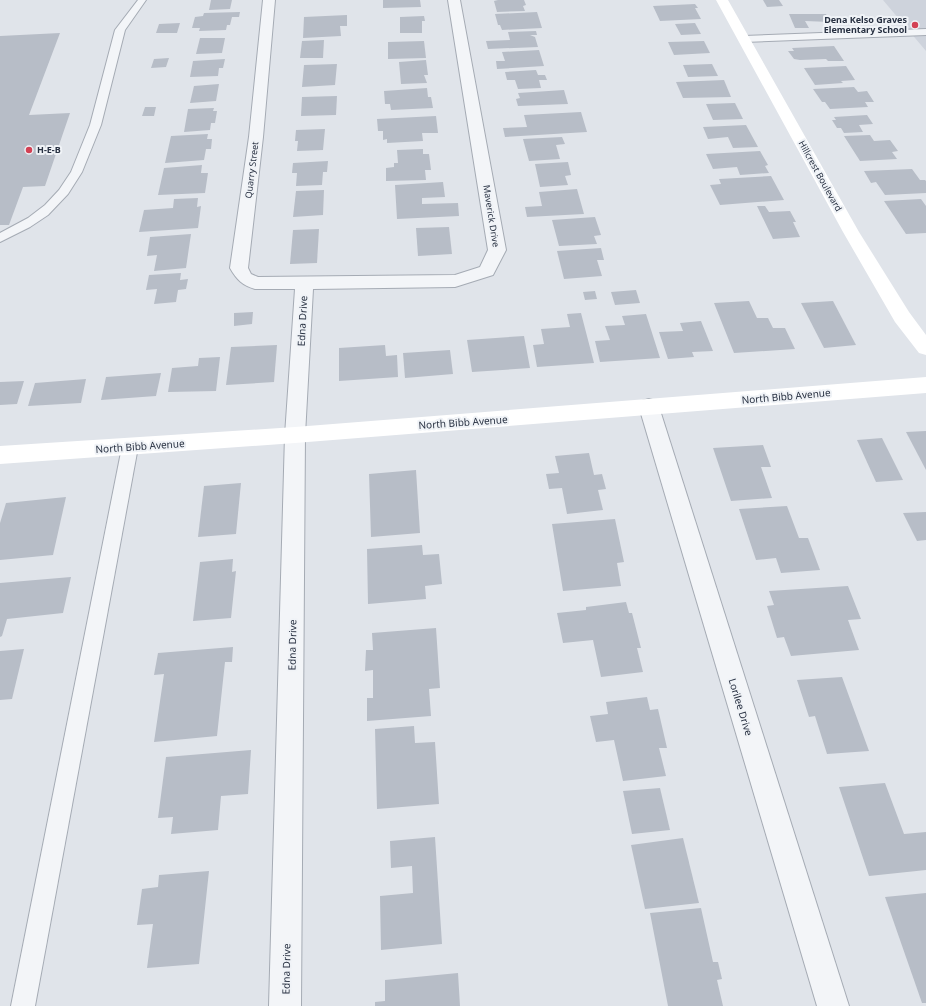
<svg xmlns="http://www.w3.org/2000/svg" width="926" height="1006" font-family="'Noto Sans',sans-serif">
<rect width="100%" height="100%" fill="#e0e4ea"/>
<path fill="#ced3dc" d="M883,0h43v51z"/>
<g fill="#b7bdc7">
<path d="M211,0h21l-2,9 -21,1z"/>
<path d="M383,0h37l1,7 -38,1z"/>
<path d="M498,0h26l2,5 -3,1 2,5 -28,1 -3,-11z"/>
<path d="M763,0h16l4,6 -16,1z"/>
<path d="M695,4l3,4h-3l6,11 -41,2 -7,-15z"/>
<path d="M240,12l-1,5h-7l-2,8h-3l-1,5 -27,1 1,-3h-8l3,-11 8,-1 1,-3z"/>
<path d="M537,12l5,16 -40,2 -2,-5h-2l-3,-11z"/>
<path d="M789,14h37l4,8 -25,-1 4,7h-14z"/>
<path d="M347,15v11h-7l1,10 -38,2 1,-21z"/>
<path d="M424,16l1,5h-3v12h-22v-16z"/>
<path d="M180,23l-3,10h-21l3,-9z"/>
<path d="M695,23l6,11 -20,1 -6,-11z"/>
<path d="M536,31l1,4h-7l5,2 3,10 -50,2 -2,-8 24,-1 -2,-8z"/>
<path d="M60,33l-31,82 41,-2 -25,73 -22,1 -14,38h-9v-189z"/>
<path d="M200,38h25l-3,15 -26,1z"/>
<path d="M324,40l-1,18h-23l2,-17z"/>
<path d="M424,41l2,17 -38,1v-17z"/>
<path d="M704,41l6,12 -36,2 -6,-13z"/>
<path d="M834,46l10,15h-16l-2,-2 -26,1 -6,-1 -6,-8h6l-2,-3z"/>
<path d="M539,50l5,16 -47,3 -1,-8h9l-3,-9z"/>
<path d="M169,58l-3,9 -15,1 3,-9z"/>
<path d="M225,59l-2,9h-4l-1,8 -28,1 3,-16z"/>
<path d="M426,60l2,15h-4l3,8 -26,1 -2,-22z"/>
<path d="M337,64l-2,21 -33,2 2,-22z"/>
<path d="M712,64l6,12 -30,1 -5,-12z"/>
<path d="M846,66l9,14 -14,1 2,2 -28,2 -11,-17z"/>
<path d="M536,70l2,5h7l2,5h-8l2,8 -23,1 -3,-9h-8l-2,-8z"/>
<path d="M724,80l7,17 -48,1 -7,-16z"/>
<path d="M219,84l-3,17 -26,2 4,-17z"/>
<path d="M854,87l4,5 9,-1 7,11h-9l3,5 -38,2 -5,-7h-3l-9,-13z"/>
<path d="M427,88l1,9h3l2,11 -42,2 -1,-6h-5l-1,-13z"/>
<path d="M564,90l4,14 -50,2 -2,-7 4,-1 -2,-5z"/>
<path d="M337,96l-1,19 -35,1 1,-19z"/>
<path d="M735,103l8,16 -30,1 -7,-16z"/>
<path d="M145,107h11l-2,9h-12z"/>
<path d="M214,108l-1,3h4l-2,12h-4l-1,7 -26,2 4,-23z"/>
<path d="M581,112l6,20 -82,5 -2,-9 24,-1 -3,-12z"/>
<path d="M867,115l6,9 -14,1 4,7 -19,1 -3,-5h-4l-5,-8h4l-2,-3z"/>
<path d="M436,116l2,17h-16l1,8 -36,2v-4l-4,1v-9h-5l-1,-12z"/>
<path d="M746,125l12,22 -25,1 -5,-11 -20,2 -5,-12z"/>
<path d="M325,129l-2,21 -26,1 1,-10h-3l1,-11z"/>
<path d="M208,134l-1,5h5l-1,10h-5l-2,11 -39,3 6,-27z"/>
<path d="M870,135l4,6 16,-1 8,11 -6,1 5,7 -37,2 -16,-25z"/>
<path d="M562,137l3,7 -9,1 4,14 -31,2 -6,-22z"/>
<path d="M423,149v5h6l2,16h-6l1,10 -40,1v-13l8,-1v-4h4l-1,-13z"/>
<path d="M760,151l8,14 -3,1 4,7 -29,2 -3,-8 -24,2 -7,-15z"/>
<path d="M328,161l-1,11h-4l-1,13 -26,1 1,-13h-5l1,-10z"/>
<path d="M568,162l3,13 -6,1 3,9 -28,2 -5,-23z"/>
<path d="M202,165l-1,8h7l-3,20 -47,2 6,-27z"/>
<path d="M912,169l8,11h5l1,1v12l-41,2 -9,-13 -5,1 -7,-12z"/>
<path d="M771,176l13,24 -64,5 -10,-20 11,-1 -2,-5z"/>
<path d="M443,182l2,15 -23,1v6l36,-1 1,13 -62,3 -2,-34z"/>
<path d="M577,189l7,25 -57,3 -2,-10 17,-1 -3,-14z"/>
<path d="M324,190l-1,25 -30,2 3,-26z"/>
<path d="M198,198l-1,9 4,-1 -3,22 -59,4 5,-22 29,-2 1,-9z"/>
<path d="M921,199l5,7v27l-20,1 -22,-33z"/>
<path d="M757,206h8l4,6 21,-1 6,11h-3l7,15 -27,2z"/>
<path d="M595,217l6,18 -7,1 3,8 -38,2 -7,-26z"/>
<path d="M449,227l3,27 -34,2 -2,-28z"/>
<path d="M319,229l-2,34 -27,1 3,-34z"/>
<path d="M191,234l-5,34 -32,3 3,-16 -10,1 3,-19z"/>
<path d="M601,248l3,12h-7l5,16 -38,3 -7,-28z"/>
<path d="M181,273l-1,7 8,-1 -2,10 -8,1 -2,12 -22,2 3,-15 -11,1 3,-15z"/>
<path d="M636,290l4,13 -25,2 -4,-13z"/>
<path d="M595,291l2,8 -12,1 -2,-8z"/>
<path d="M749,301l8,17h11l5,10h12l10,21 -61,4 -20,-50z"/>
<path d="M833,301l23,44 -32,3 -23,-45z"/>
<path d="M253,312l-1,12 -18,2v-13z"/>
<path d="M581,313l13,50 -57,4 -4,-22 11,-1 -3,-15 29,-2 -3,-13z"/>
<path d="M646,314l14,44 -60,4 -5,-21 15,-1 -5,-14 20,-1 -3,-9z"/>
<path d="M701,321l12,30 -21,1 2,5 -26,2 -9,-27 24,-1 -3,-8z"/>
<path d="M524,336l6,32 -58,4 -5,-32z"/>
<path d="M277,345l-3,37 -48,3 5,-38z"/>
<path d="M385,345l1,11 11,-1 1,22 -59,4v-33z"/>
<path d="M450,350l3,24 -48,4 -2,-25z"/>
<path d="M220,357l-4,34 -48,1 4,-24 26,-2 1,-8z"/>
<path d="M161,373l-5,23 -55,4 5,-23z"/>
<path d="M86,379l-5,24 -53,3 7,-23z"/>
<path d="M24,381l-7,23 -17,1v-23z"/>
<path d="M926,431v39l-20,-38z"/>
<path d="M882,438l21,42 -27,2 -19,-42z"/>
<path d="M763,445l8,22h-10l11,31 -41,3 -18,-53z"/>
<path d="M589,453l5,22 8,-1 4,15 -8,1 5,20 -36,4 -5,-26 -13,1 -3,-15 13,-1 -4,-17z"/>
<path d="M416,470l4,63 -49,4 -2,-63z"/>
<path d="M241,483l-5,51 -38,3 6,-51z"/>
<path d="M66,497l-13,58 -53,5v-37l6,-20z"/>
<path d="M787,506l12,32h9l12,32 -39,3 -5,-15 -20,2 -17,-51z"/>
<path d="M926,512v28l-9,1 -14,-28z"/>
<path d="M615,519l9,43 -7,1 4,23 -58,5 -11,-67z"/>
<path d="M422,545l1,10 16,-1 3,30 -17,2 1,13 -58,5 -1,-55z"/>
<path d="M233,559l-1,13 4,-1 -5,47 -38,3 7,-59z"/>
<path d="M71,577l-8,36 -56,6 -5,17 -2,1v-54z"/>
<path d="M848,586l13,33 -13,1 11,30 -68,6 -7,-19 -7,1 -10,-32 7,-1 -5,-14z"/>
<path d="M626,602l3,11h3l9,35h-4l6,24 -42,5 -8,-37 -30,3 -6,-30 29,-3v-3z"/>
<path d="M436,628l4,60 -11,1 2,27 -64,5v-23h6v-28l-8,1 1,-21h7l-1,-17z"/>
<path d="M233,647l-1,15h-7l-8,74 -63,6 10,-68 -10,1 4,-22z"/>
<path d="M24,649l-12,50 -12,1v-49z"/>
<path d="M842,677l27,74 -42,3 -12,-38 -6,1 -12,-37z"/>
<path d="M647,697l3,13 8,-1 9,39h-8l7,28 -43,5 -9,-41 -18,2 -6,-26 18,-2 -2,-12z"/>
<path d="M414,726l1,17 20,-1 4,62 -62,5 -2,-80z"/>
<path d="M251,750l-3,44 -27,2 -3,34 -47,4 2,-17 -15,1 8,-61z"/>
<path d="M885,783l19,51 22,-2v38l-57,6 -30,-89z"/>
<path d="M660,788l10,42 -38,4 -9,-43z"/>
<path d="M435,837l7,107 -61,6 -1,-54 33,-3 -1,-27 -21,2 -1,-27z"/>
<path d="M683,838l16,65 -54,6 -14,-64z"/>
<path d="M209,871l-10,93 -52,4 6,-44 -16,1 5,-36 16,-2 1,-12z"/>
<path d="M926,893v110h-4l-37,-106z"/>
<path d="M701,908l12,54h5l4,17 -5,1 6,26h-55l-18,-93z"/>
<path d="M458,973l2,33h-85v-4l10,-1v-21z"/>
</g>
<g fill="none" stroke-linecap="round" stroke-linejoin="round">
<g stroke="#a5abb4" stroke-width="2">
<g id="lane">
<path d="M138,0h8l-21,30 -24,95 -19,47 -14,22 -20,21 -18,12 -30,15v-9l28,-15 17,-13 14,-15 12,-18 19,-47 25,-95z"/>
<path d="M926,29v6l-182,7 -5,-3 5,-3z"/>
<path d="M130,441l5,2 3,4 -103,559h-24l111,-559 3,-4z"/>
</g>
</g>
<g stroke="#a5abb4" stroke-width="2">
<g id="street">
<path d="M263,0h12l-12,137 -15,131 3,6 7,3 197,-2 25,-8 8,-17 -40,-250h12l46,250 -13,25 -38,12 -142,2 -8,146 -4,571h-32l16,-571 10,-146h-40c-13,-4 -18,-9 -25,-21l19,-131z"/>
<path d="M649,399l7,2 3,6 190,599h-32l-178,-599 3,-6z"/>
</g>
</g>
<use href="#lane" fill="#f3f5f8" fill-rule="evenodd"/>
<use href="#street" fill="#f3f5f8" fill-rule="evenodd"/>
<g fill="#fff" fill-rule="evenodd">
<path d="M716,0h12l131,232 50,80 17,23v20l-7,-2 -24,-31 -52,-90z"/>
<path d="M926,377v16l-631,50 -295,21v-18l295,-19z"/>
</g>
</g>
<g fill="#d34154" stroke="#f0f3f7" stroke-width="1.5">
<circle cx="915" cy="25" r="4"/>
<circle cx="29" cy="150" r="4"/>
</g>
<g text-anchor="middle" stroke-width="4" stroke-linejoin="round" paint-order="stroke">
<g font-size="9" font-weight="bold" fill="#283142" stroke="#f0f3f7" text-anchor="end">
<text x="907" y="23">Dena Kelso Graves<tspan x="907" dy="10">Elementary School</tspan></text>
<text x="37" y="153" text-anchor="start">H-E-B</text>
</g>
<g font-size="9" fill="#283142" stroke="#f0f3f7">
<text transform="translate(252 170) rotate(-83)" y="3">Quarry Street</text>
<text transform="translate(820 176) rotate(61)" y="3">Hillcrest Boulevard</text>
<text transform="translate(491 216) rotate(81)" y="3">Maverick Drive</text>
</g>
<g font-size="10" fill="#283142" stroke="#f0f3f7">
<text transform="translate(302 321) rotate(-87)" y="4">Edna Drive</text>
<text transform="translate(786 396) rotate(-5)" y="4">North Bibb Avenue</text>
<text transform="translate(463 422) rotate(-4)" y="4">North Bibb Avenue</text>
<text transform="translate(140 446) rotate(-4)" y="4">North Bibb Avenue</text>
<text transform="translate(292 645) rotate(-89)" y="4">Edna Drive</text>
<text transform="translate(741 707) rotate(73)" y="4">Lorilee Drive</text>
<text transform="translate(286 969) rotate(-89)" y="4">Edna Drive</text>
</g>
</g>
</svg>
